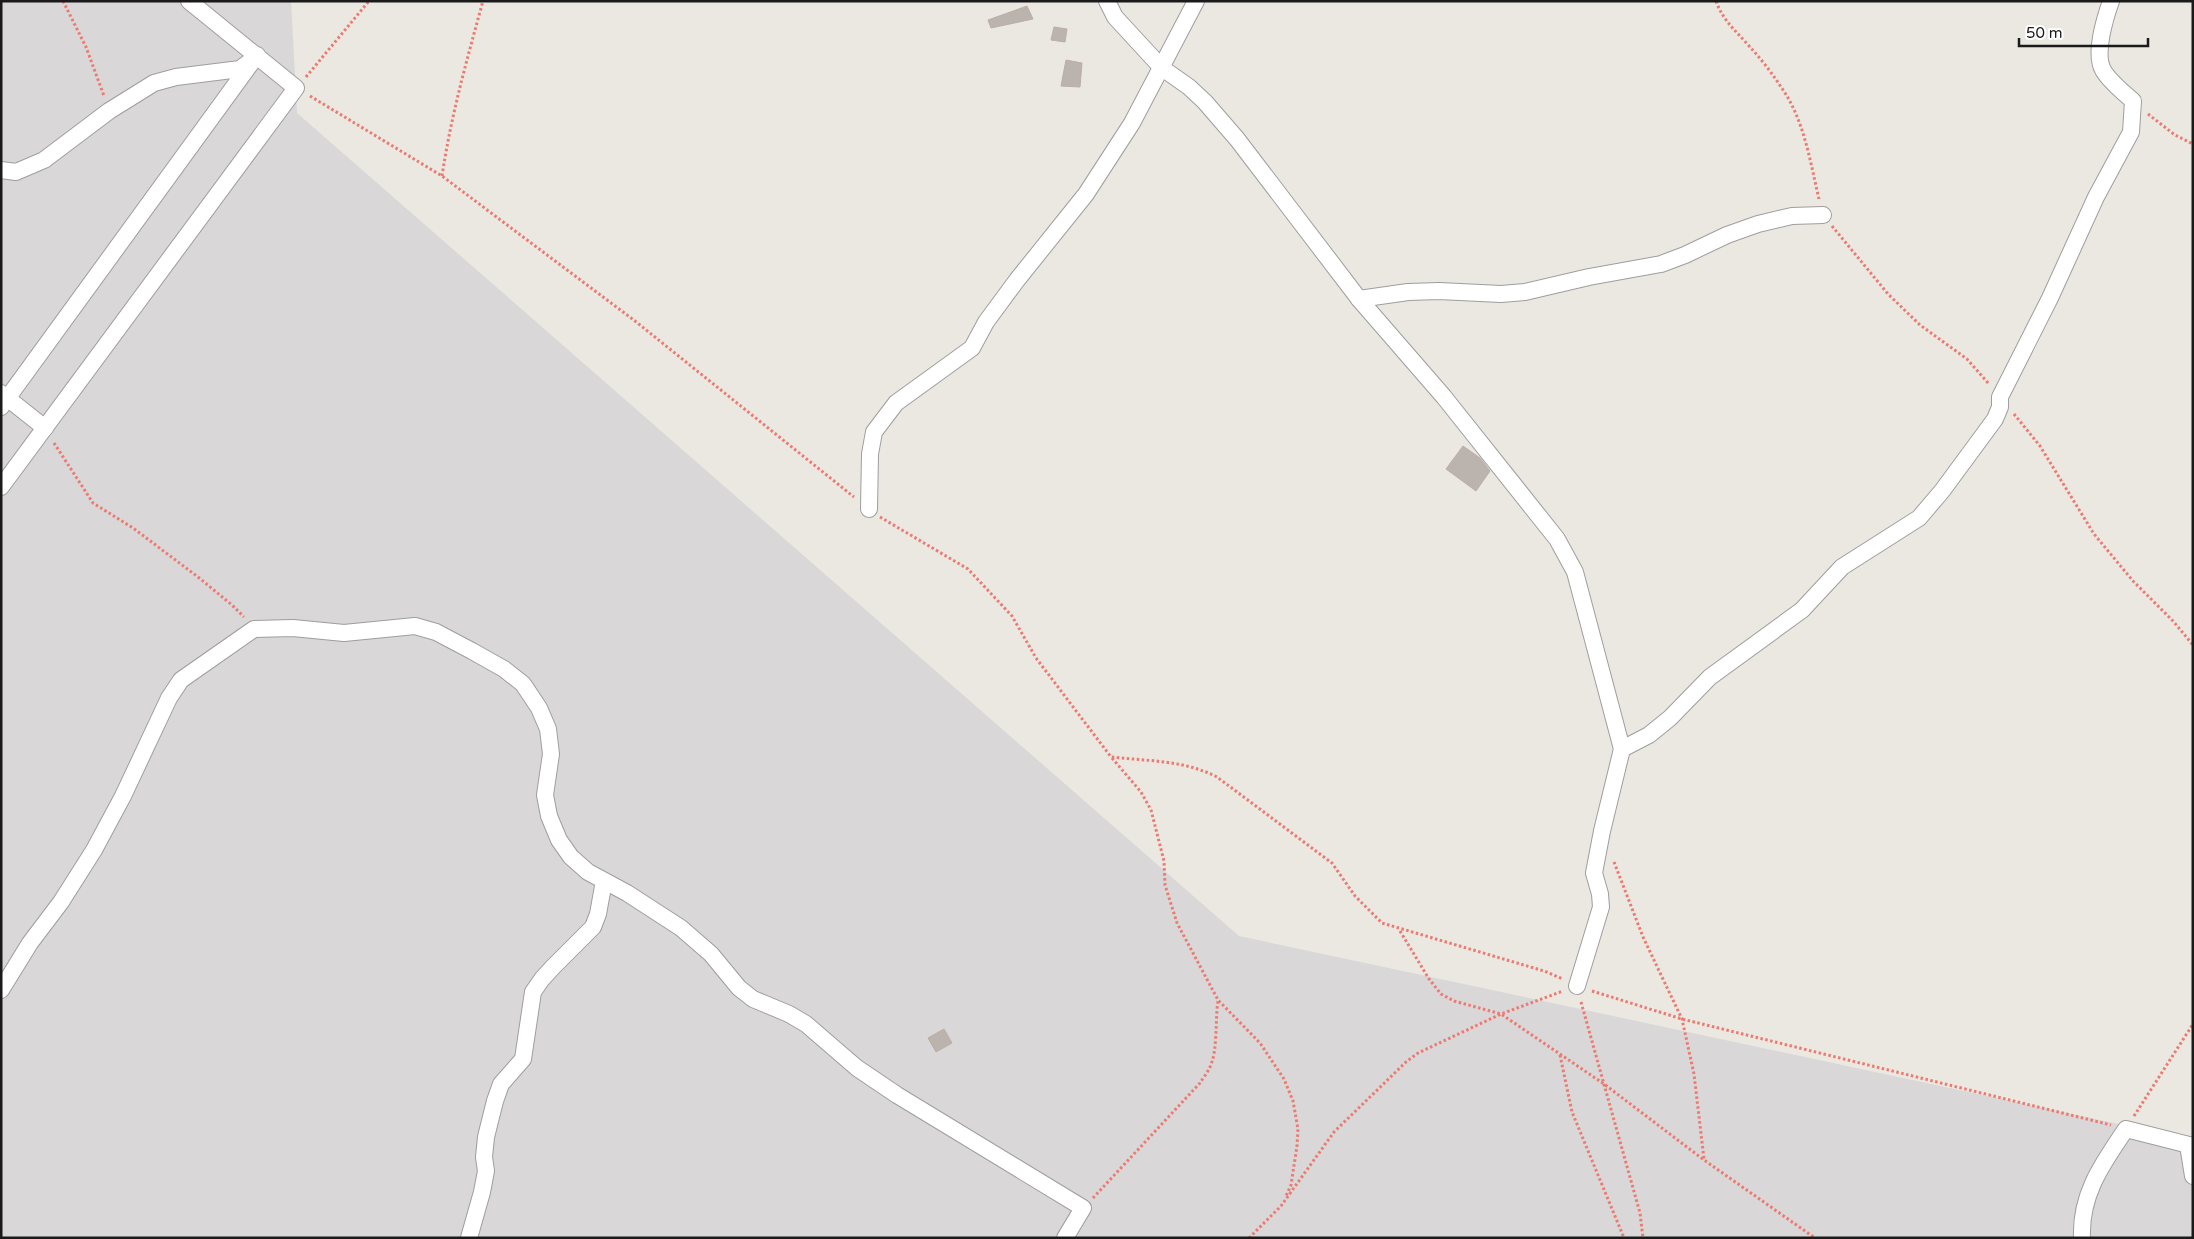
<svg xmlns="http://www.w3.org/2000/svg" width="2194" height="1239" font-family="'Varela Round',sans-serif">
<rect width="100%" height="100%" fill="#ebe8e1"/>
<path fill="#d9d7d7" d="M1,1h290l6,112 942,823 954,204v98h-2192z"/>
<g fill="#bbb3ae" stroke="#bcaea4">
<path d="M1027,6l6,13 -42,9 -3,-8z"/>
<path d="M1054,27l13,2 -2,13 -14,-2z"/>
<path d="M1066,60l16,3 -2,24 -19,-1z"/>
<path d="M1463,446l17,12 10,13 -14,20 -30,-22z"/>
<path d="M944,1029l8,14 -16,9 -8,-14z"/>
</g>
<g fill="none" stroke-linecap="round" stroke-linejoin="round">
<g stroke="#9e9e9e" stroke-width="18">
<g id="minor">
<path d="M1107,1l8,16 47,51 27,19 16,15 32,37 122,160 85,98 113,142 18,33 47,177"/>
<path d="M1,170l15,2 28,-12 65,-49 45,-28 22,-6 64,-8 12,-9"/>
<path d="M1359,299l49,-7 31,-1 62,3 24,-2 64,-15 72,-13 24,-9 42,-20 31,-11 34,-8 31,-1"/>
<path d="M1,393l44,35"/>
<path d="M1,407l256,-352"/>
<path d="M1,487l295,-399 -107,-87"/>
<path d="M869,509l1,-55 4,-22 22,-29 76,-55 14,-26 31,-42 69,-86 46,-71 64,-122"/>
<path d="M1577,986l24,-79 -1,-13 -6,-21 8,-42 20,-82 27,-14 21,-17 40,-41 92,-67 40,-43 77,-49 23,-27 53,-72 5,-12v-10l50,-99 46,-101 35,-65 2,-31c-10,-9 -24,-20 -30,-31 -9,-16 2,-52 8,-69"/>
<path d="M1,990l29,-47 31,-41 33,-52 29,-54 46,-98 12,-18 73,-51 39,-1 51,5 71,-7 21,6 36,19 32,18 19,15 16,24 9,21 3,25 -6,41 4,21 10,24 12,17 17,15 39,21 54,35 30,26 28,34 14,11 36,15 17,10 51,44 40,27 186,113 -18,30"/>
<path d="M2188,1145l5,31"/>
<path d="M469,1238l13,-46 4,-21 -2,-14 2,-20 9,-36 6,-17 22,-25 10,-67 9,-13 11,-12 40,-40 5,-13 6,-33"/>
<path d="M2082,1238c-2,-44 21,-75 44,-109l67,17"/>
</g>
</g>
<g stroke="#ed7a70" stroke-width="3" stroke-dasharray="2.5 2.5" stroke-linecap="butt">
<path d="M63,1l23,46 18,49"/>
<path d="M1716,1c7,20 21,31 34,46 11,12 22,26 31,40 23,32 29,74 38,112"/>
<path d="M306,77l63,-76"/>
<path d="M310,96l132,80 193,145 219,176"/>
<path d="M2148,114l27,21 18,9"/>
<path d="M442,176c9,-60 25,-117 41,-175"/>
<path d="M1832,226l56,68 32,31 47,34 22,25"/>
<path d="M2014,414l26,32 54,88 39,47 40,40 20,24"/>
<path d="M54,443l39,60 40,25 65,49 34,28 12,12"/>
<path d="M880,517l88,52 44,47 24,42 75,99c36,4 73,3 106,20l115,86 23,33 27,27 162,48 19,8"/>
<path d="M1112,758l29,34 10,18 13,51 1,24 12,38 41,77 42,43 24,36 9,22 5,28 -1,17 -6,39 -5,11"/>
<path d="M1614,862l29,75 39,82 12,55 10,85"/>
<path d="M1400,931l29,48 12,15 13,7 47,13 103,70 100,76 111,78"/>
<path d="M1592,991l90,28 429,106"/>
<path d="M1581,1002l59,211 3,25"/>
<path d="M1560,1055l12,57 52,126"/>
<path d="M2134,1116l59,-92"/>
<path d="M1093,1198l107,-115c3,-5 8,-11 10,-16 8,-17 5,-47 8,-66"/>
<path d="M1249,1238l32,-32 53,-74 72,-70 12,-9 83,-39 62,-23"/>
</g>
<use href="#minor" stroke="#fff" stroke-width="16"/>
</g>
<rect width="2194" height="1239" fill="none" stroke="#1a1a1a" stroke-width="5"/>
<path d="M2019 38v8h129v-8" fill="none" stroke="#1a1a1a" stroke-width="2.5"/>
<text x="2026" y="38" font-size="15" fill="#1a1a1a" stroke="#ffffff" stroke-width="4" paint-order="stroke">50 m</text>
</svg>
